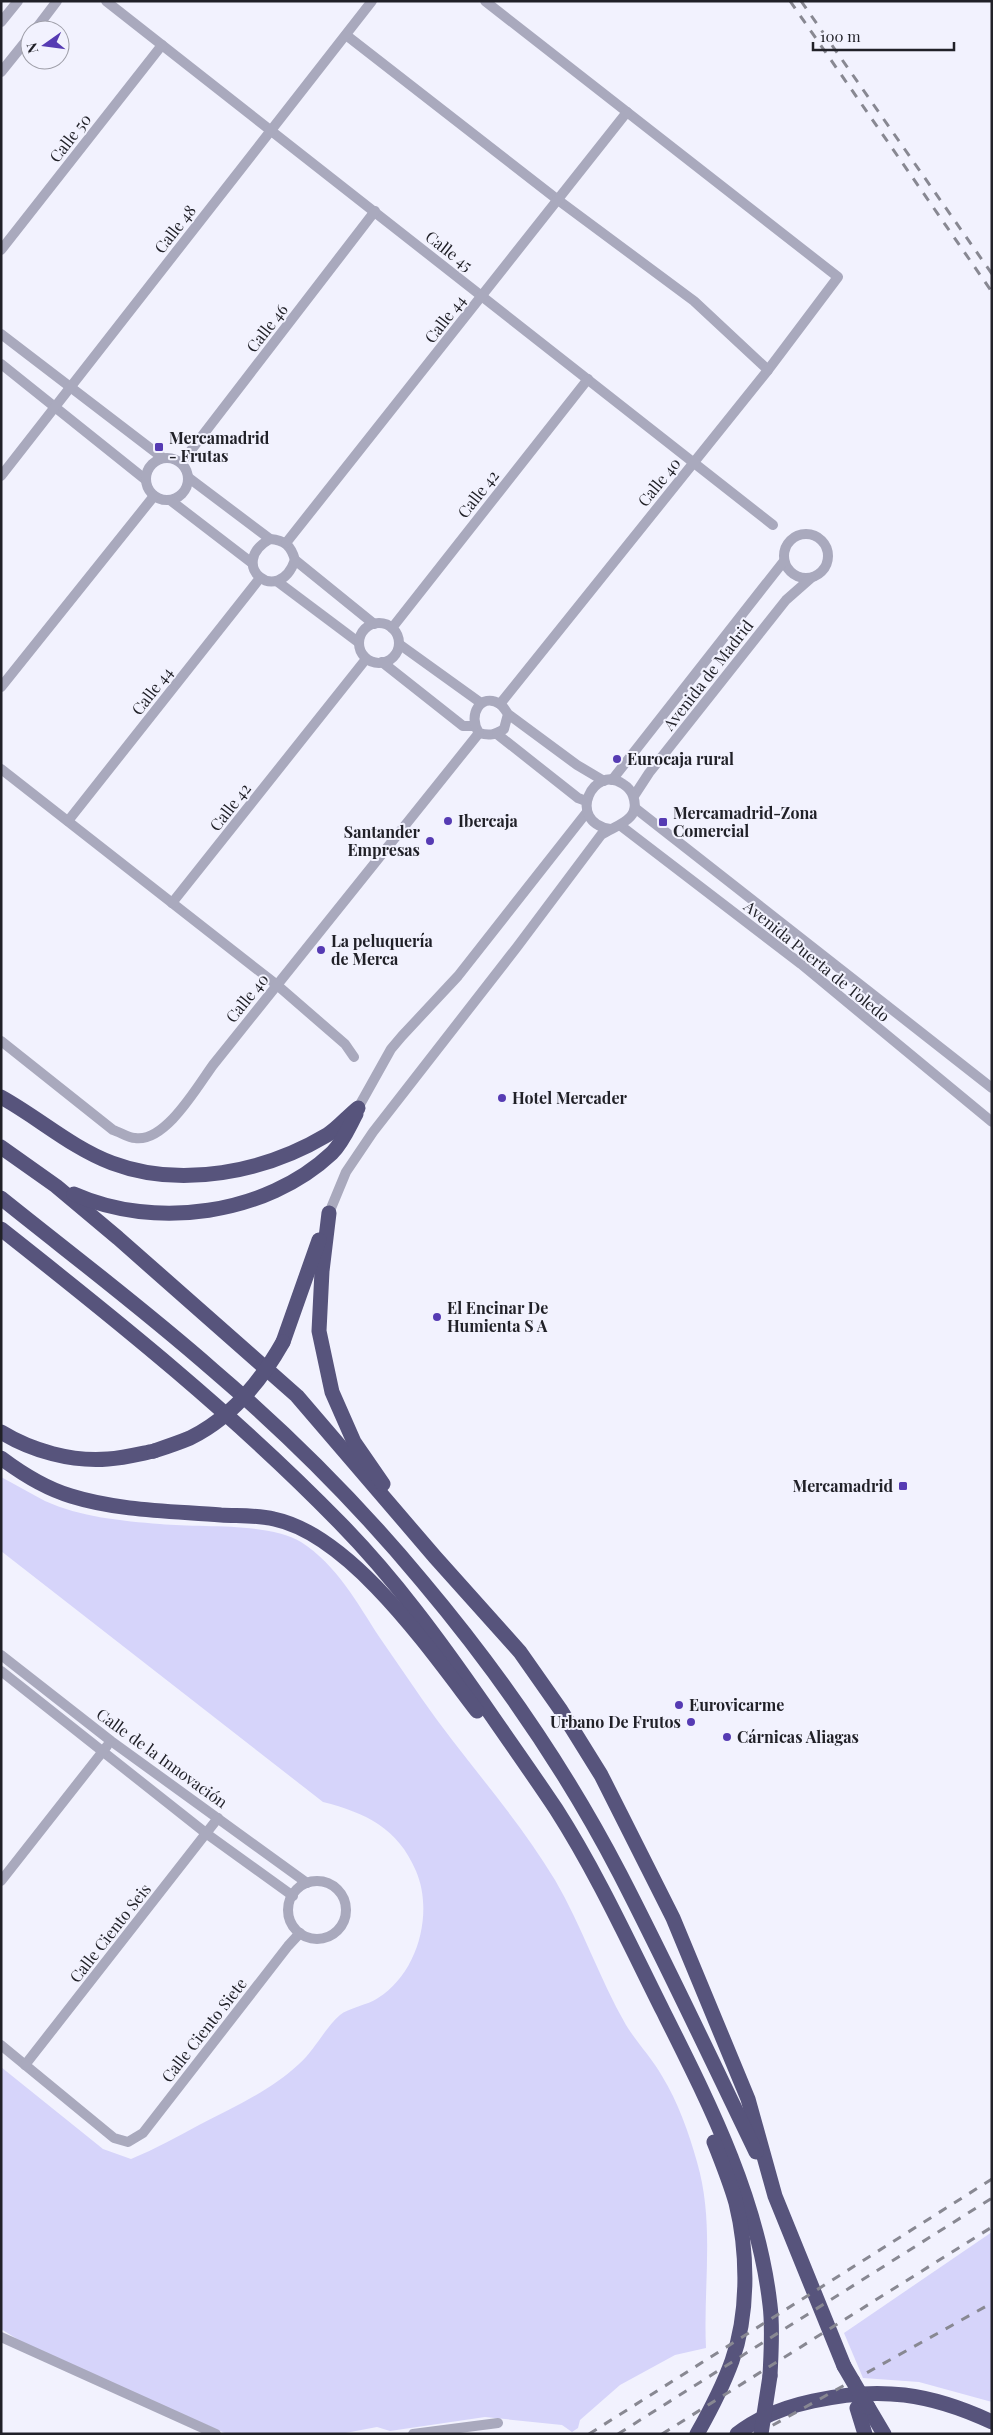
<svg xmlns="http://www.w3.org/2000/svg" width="993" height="2435" font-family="'Playfair Display',serif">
<rect width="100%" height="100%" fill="#f2f2fe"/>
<g fill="#d6d4fa">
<path d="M1,1477c15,8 29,16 44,24 35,16 77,20 115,23 39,4 109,-2 141,18 36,23 56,61 79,96 14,20 28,41 42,61 43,62 94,116 133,181 27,46 44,98 71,145 11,18 26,33 36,51 16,26 27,57 35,86 18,61 6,124 9,186l-31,7 -55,30 -40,35 -2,8 -6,4 -10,-7 -77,-8 -95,14 -13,-4 -37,7h-113l-202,-90 -24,-15v-262l102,82 28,10c24,-10 46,-22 68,-34 34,-17 72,-35 100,-61 16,-14 25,-35 41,-49 8,-7 28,-10 38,-17 40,-25 56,-85 38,-127 -18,-43 -50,-58 -93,-69l-322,-251z"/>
<path d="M992,2232v170l-73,-20 -56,-4 -19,-45z"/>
</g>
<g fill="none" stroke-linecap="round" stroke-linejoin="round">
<g stroke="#a9a9bd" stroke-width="10">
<path d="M106,1l667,524"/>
<path d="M485,1l353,276 -70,93 -268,334"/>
<path d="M1,22l17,-21"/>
<path d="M35,30l22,-29"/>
<path d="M346,35l212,165 136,101 74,69"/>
<path d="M1,72l29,-36"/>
<path d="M1,250l161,-205"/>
<path d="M1,334l162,124"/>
<path d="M1,364l145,116"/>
<circle cx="167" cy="479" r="21"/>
<path d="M182,462l193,-251"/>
<path d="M1,476l371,-475"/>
<path d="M189,478l81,61c15,1 21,7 25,21l79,64"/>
<path d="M170,500l82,63"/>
<circle cx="806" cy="556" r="22"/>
<path d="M270,539c-44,25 8,69 25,21"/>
<path d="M286,543l341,-431"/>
<path d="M278,582l80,60"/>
<circle cx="379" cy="643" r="20"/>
<path d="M392,628l196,-249"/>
<path d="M399,644l82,59"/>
<path d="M382,662l81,64h11"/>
<path d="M1,687l153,-191"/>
<path d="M508,714l-4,15c-9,6 -15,7 -25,4 -12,-18 2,-41 21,-29 3,2 6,7 8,10l69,51 27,16"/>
<path d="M497,734l81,64 8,3"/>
<path d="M1,769l276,216 68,59 9,13"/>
<path d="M612,780l172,-219"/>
<path d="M634,796l15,-23 137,-173 25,-22"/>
<path d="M635,808l357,280"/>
<path d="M68,821l192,-243"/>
<path d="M621,826l180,138 191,158"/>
<path d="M172,903l194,-244"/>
<path d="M1,1041l112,89c7,2 15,8 22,8 30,5 62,-51 78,-73l266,-332"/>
<path d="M358,1108l33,-59 11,-13 56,-60 129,-164"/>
<path d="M329,1213l17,-41 27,-40 144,-185 84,-112c15,-10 41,-15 32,-39 -2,-6 -5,-9 -10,-12 -29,-21 -58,37 -13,45"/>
<path d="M1,1655l110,86 196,142"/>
<path d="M1,1671l206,163 86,62"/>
<path d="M1,1881l106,-135"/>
<circle cx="317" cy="1910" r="29"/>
<path d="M1,2045l113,93 14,4 15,-9 145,-187 12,-13"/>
<path d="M25,2065l193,-247"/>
<path d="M1,2337l215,97"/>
<path d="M413,2434l85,-11"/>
</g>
<g stroke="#57547c" stroke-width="15">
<path d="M1,1097c38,21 71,51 111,66 69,26 153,9 215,-28 11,-7 21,-19 31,-27"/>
<path d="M1,1147l55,39 62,52 179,158 138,161 85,95 40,57 41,66 72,143 75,181 27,97 69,170"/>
<path d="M74,1194c81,36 192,21 258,-41 11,-11 17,-26 24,-39"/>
<path d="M1,1198c71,57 144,112 212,172 75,64 146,135 209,211 75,89 144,189 198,293 47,91 91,185 136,278"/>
<path d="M329,1213l-7,58 -3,60 13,61 22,50 29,42"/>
<path d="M1,1229c118,93 235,187 340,295 53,54 99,117 142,179 24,35 49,70 73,106 41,64 73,134 107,202 47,94 95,188 107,294 3,23 1,48 0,71"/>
<path d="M283,1342l36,-102"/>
<path d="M1,1432c31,19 71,30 107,27 15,-1 31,-5 46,-8"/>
<path d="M1,1458c20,15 46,31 70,38 48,15 101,15 150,19 17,1 36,0 53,4 77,16 157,132 203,192"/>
<path d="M868,2407l16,27"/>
<path d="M857,2408l8,26"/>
<path d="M697,2434c13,-23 26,-48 35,-73 17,-48 16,-109 4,-158 -6,-21 -14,-41 -22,-61"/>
<path d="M737,2434c23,-18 48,-27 76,-33 67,-15 117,-8 179,21"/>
</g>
<g stroke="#888892" stroke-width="3" stroke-dasharray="9 9" stroke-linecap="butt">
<path d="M790,1l202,291"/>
<path d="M801,1l191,273"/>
<path d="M589,2434l403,-255"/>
<path d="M618,2434l374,-236"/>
<path d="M662,2434l330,-207"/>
<path d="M757,2434l235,-131"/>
</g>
<g stroke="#57547c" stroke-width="15">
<path d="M154,1451c12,-4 24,-8 36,-13 41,-20 71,-57 93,-96"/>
<path d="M844,2366l24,41"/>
<path d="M761,2434l9,-58"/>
</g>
</g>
<g fill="#563bb3" stroke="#f2f2fe" stroke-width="2">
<rect x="154" y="442" width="10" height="10" rx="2.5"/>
<circle cx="617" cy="759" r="5"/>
<circle cx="448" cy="821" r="5"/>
<rect x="658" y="817" width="10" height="10" rx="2.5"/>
<circle cx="430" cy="841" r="5"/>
<circle cx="321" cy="950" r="5"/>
<circle cx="502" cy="1098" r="5"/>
<circle cx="437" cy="1317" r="5"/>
<rect x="898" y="1481" width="10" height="10" rx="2.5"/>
<circle cx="679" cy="1705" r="5"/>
<circle cx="691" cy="1722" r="5"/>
<circle cx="727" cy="1737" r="5"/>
</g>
<g text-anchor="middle" stroke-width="4" stroke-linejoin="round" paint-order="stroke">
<g font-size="16" fill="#212128" stroke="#f2f2fe">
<text transform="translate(70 138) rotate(-52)" y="6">Calle 50</text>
<text transform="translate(175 229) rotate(-52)" y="6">Calle 48</text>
<text transform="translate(449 251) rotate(38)" y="6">Calle 45</text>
<text transform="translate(445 319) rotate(-52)" y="6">Calle 44</text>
<text transform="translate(267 328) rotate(-52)" y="6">Calle 46</text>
<text transform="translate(659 482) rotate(-51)" y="6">Calle 40</text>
<text transform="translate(478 494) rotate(-52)" y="6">Calle 42</text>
<text transform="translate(708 675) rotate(-52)" y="6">Avenida de Madrid</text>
<text transform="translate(152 691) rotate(-52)" y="6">Calle 44</text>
<text transform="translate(230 807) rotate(-52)" y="6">Calle 42</text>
<text transform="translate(817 961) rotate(39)" y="6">Avenida Puerta de Toledo</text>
<text transform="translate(247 998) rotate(-51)" y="6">Calle 40</text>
<text transform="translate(162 1758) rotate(36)" y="6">Calle de la Innovación</text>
<text transform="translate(110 1933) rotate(-52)" y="6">Calle Ciento Seis</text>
<text transform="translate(204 2030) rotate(-52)" y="6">Calle Ciento Siete</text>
</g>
<g font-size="16" font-weight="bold" fill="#212128" stroke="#f2f2fe" text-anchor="start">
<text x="169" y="444">Mercamadrid<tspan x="169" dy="18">- Frutas</tspan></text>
<text x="627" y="765">Eurocaja rural</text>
<text x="673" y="819">Mercamadrid-Zona<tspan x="673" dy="18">Comercial</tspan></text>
<text x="458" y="827">Ibercaja</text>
<text x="420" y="838" text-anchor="end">Santander<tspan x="420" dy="18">Empresas</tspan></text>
<text x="331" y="947">La peluquería<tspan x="331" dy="18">de Merca</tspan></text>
<text x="512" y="1104">Hotel Mercader</text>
<text x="447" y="1314">El Encinar De<tspan x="447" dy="18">Humienta S A</tspan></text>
<text x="893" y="1492" text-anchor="end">Mercamadrid</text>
<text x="689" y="1711">Eurovicarme</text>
<text x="681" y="1728" text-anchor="end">Urbano De Frutos</text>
<text x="737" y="1743">Cárnicas Aliagas</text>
</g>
</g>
<rect width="993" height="2435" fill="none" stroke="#212128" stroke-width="5"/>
<g transform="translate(45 45) rotate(256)"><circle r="24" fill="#f2f2fe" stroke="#9e9ea8"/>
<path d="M0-4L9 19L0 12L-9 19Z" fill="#563bb3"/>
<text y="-8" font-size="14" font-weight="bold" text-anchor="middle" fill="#212128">N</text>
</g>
<path d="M813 42v8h141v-8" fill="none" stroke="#212128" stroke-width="2.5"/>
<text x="820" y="42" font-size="15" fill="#212128" stroke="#f2f2fe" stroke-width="4" paint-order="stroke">100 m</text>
</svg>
